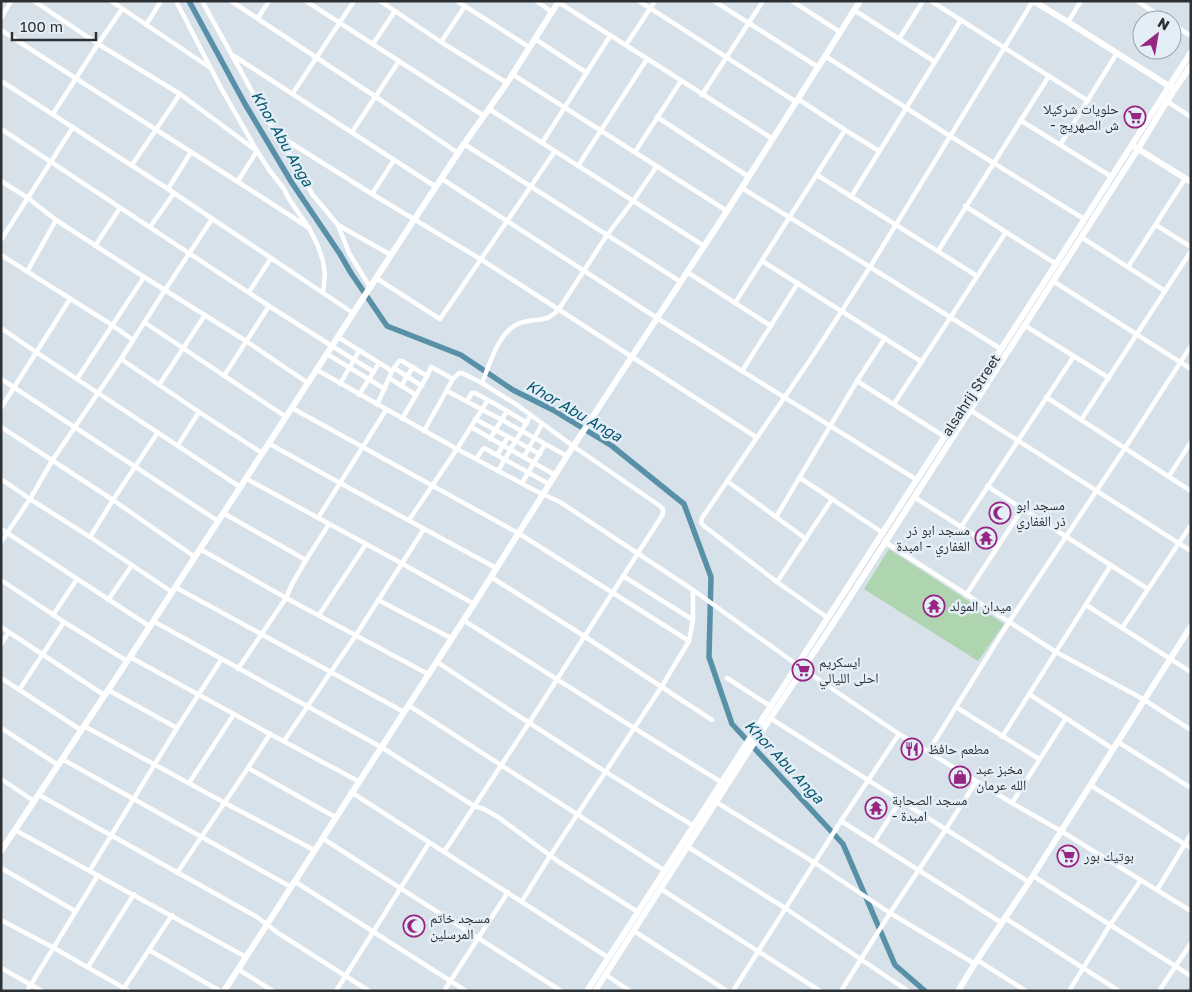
<svg xmlns="http://www.w3.org/2000/svg" width="1192" height="992" font-family="'Golos Text','Noto Naskh Arabic',sans-serif">
<rect width="100%" height="100%" fill="#d7e1ea"/>
<path fill="#afd4b0" d="M889,549l115,75 -26,37 -114,-72z"/>
<g fill="none" stroke-linecap="round" stroke-linejoin="round">
<path stroke="#5891a7" stroke-width="5.5" d="M189,1l56,103 47,79 48,71 11,19 36,53 74,29 52,35 40,20 59,36 72,58 27,73 -2,80 23,67 111,120 52,121 30,26"/>
<g stroke="#fff" stroke-width="4.5">
<path d="M34,1l64,43 82,50 74,55"/>
<path d="M111,1l98,66"/>
<path d="M176,1l45,87 36,63 13,20 14,18 5,10 20,29 9,18 5,15 2,13 -2,19"/>
<path d="M202,1l73,132 27,40 10,21 26,31 11,28 21,34"/>
<path d="M231,1l145,96 82,56"/>
<path d="M306,1l178,115"/>
<path d="M380,1l61,41 66,41"/>
<path d="M457,1l72,46"/>
<path d="M536,1l16,11"/>
<path d="M639,1l157,101"/>
<path d="M714,1l104,66"/>
<path d="M792,1l48,31"/>
<path d="M931,1l157,100"/>
<path d="M1137,1l29,19"/>
<path d="M558,2l215,137"/>
<path d="M854,10l81,52"/>
<path d="M1,18l10,-17"/>
<path d="M258,18l11,-17"/>
<path d="M1068,22l13,-21"/>
<path d="M1172,24l19,12"/>
<path d="M146,25l15,-24"/>
<path d="M1,30c102,67 206,131 308,198"/>
<path d="M535,39l52,34"/>
<path d="M899,39l24,-38"/>
<path d="M441,42l24,-36"/>
<path d="M373,44l22,-33"/>
<path d="M626,45l29,-44"/>
<path d="M234,56l202,131"/>
<path d="M825,56l125,80 134,83"/>
<path d="M512,74l215,137"/>
<path d="M1,81l167,108 185,124"/>
<path d="M293,93l61,-92"/>
<path d="M702,95l61,-94"/>
<path d="M1165,100l26,17"/>
<path d="M489,109l215,137"/>
<path d="M53,114l45,-70 24,-35"/>
<path d="M657,117l92,60"/>
<path d="M1020,120l92,57"/>
<path d="M1,129l268,177 63,40 42,26"/>
<path d="M845,130l34,21"/>
<path d="M352,132l47,-71"/>
<path d="M275,133l97,61 110,66 274,177"/>
<path d="M542,143l68,-107"/>
<path d="M464,144l217,138"/>
<path d="M1060,145l57,-92"/>
<path d="M635,152l46,-71"/>
<path d="M132,165l48,-71"/>
<path d="M578,166l69,-107"/>
<path d="M817,175l160,101"/>
<path d="M442,179l215,139 260,162"/>
<path d="M1,181l27,17 28,22 88,57 102,64 62,42"/>
<path d="M238,181l19,-30"/>
<path d="M742,188l128,79 131,82"/>
<path d="M168,189l23,-37"/>
<path d="M372,194l22,-34"/>
<path d="M851,197l110,-177"/>
<path d="M965,206l91,58"/>
<path d="M338,225l53,30"/>
<path d="M1156,225l35,22"/>
<path d="M150,227l24,-34"/>
<path d="M1081,237l84,54"/>
<path d="M1,240l72,-113"/>
<path d="M95,246l25,-38"/>
<path d="M938,251l111,-175"/>
<path d="M1,255l111,70 21,15"/>
<path d="M762,261l160,101"/>
<path d="M1128,267l57,-88"/>
<path d="M27,272l29,-52"/>
<path d="M687,272l84,54"/>
<path d="M376,278l64,41 115,-168"/>
<path d="M1053,281l138,88"/>
<path d="M249,292l22,-34"/>
<path d="M735,303l110,-173 -47,-31"/>
<path d="M144,322l142,95"/>
<path d="M1024,325l85,53"/>
<path d="M1,328l35,24 204,135"/>
<path d="M338,337l54,34"/>
<path d="M327,354l58,35"/>
<path d="M121,359l78,53 63,41"/>
<path d="M394,368l28,18"/>
<path d="M317,370l140,79 79,42 24,11 133,88 110,79 96,65 113,69 49,28 130,80"/>
<path d="M742,371l56,-88"/>
<path d="M224,376l45,-70"/>
<path d="M389,378l27,17"/>
<path d="M1,379l217,142"/>
<path d="M77,379l67,-102"/>
<path d="M857,381l88,56"/>
<path d="M482,383c8,-20 18,-57 42,-61 16,-4 22,1 35,-13l48,-74 26,-34 24,-35"/>
<path d="M340,384l19,-33"/>
<path d="M159,385l46,-70"/>
<path d="M401,386l12,-19"/>
<path d="M447,391l55,29 65,36"/>
<path d="M359,395l20,-32"/>
<path d="M1046,397l145,94"/>
<path d="M467,401l5,-8h3l22,12 30,18"/>
<path d="M894,404l112,-172"/>
<path d="M377,405l15,-34 7,-10h3l25,15"/>
<path d="M1,408l69,-109"/>
<path d="M292,408l226,125 171,108"/>
<path d="M970,410l221,141"/>
<path d="M402,419l25,-43 4,-9 22,12"/>
<path d="M475,419l65,35"/>
<path d="M1081,420l110,-169"/>
<path d="M1,427l112,73 82,57"/>
<path d="M471,427l84,48"/>
<path d="M424,431l29,-52 6,-6h3l20,10 35,22 56,41 87,60 3,3v5l-134,209 -85,129"/>
<path d="M490,439l17,-28"/>
<path d="M268,443l72,40 156,85"/>
<path d="M178,445l21,-33"/>
<path d="M497,455l11,-18"/>
<path d="M524,457l18,-33"/>
<path d="M476,459l6,-9 2,-2 65,36"/>
<path d="M498,471l33,-56"/>
<path d="M1169,476l22,-34"/>
<path d="M245,478l156,85 73,41"/>
<path d="M1,479l29,20 60,38 82,55"/>
<path d="M727,481l79,58"/>
<path d="M522,483l23,-39"/>
<path d="M987,486l161,103"/>
<path d="M914,497l82,52"/>
<path d="M832,499l51,34"/>
<path d="M223,513l83,47"/>
<path d="M776,517l81,-136 28,-43"/>
<path d="M318,518l68,-108"/>
<path d="M409,520l48,-71 31,-49"/>
<path d="M961,527l113,-171"/>
<path d="M1,529l148,97"/>
<path d="M90,537l23,-37 45,-68"/>
<path d="M1,542l29,-43 22,-38 69,-102 44,-69 47,-71"/>
<path d="M885,542l171,110 87,47 48,31"/>
<path d="M200,549l86,49 142,76"/>
<path d="M623,576l70,44"/>
<path d="M491,577l93,59 128,84"/>
<path d="M1,580l63,42 63,39"/>
<path d="M777,582l55,-83 -32,-21"/>
<path d="M175,587l229,125"/>
<path d="M966,595l57,-87"/>
<path d="M108,600l24,-35"/>
<path d="M378,600l73,38"/>
<path d="M1086,605l105,67"/>
<path d="M53,615l24,-36"/>
<path d="M319,615l47,-71"/>
<path d="M828,618l-51,-36 -73,-56 -3,-3 1,-5 112,-164 56,-87 163,-266"/>
<path d="M463,620l171,108 87,54"/>
<path d="M153,621l228,126 93,59 10,3 14,8 61,45 79,50"/>
<path d="M1,627l103,68"/>
<path d="M1122,628l69,-103"/>
<path d="M1,644l8,-12"/>
<path d="M130,657l140,77 88,47"/>
<path d="M437,662c84,56 169,112 257,164"/>
<path d="M238,669l48,-71 6,-14 14,-24 23,-36"/>
<path d="M1,678l80,52"/>
<path d="M727,678l43,28"/>
<path d="M19,690l45,-68"/>
<path d="M108,690l69,38"/>
<path d="M1029,694l84,55"/>
<path d="M408,705l257,166"/>
<path d="M956,707l83,52"/>
<path d="M770,718l259,164"/>
<path d="M84,726l141,77 89,47"/>
<path d="M1,728l57,37"/>
<path d="M1002,737l109,-172"/>
<path d="M284,741l72,-106 68,-106"/>
<path d="M1118,742l73,46"/>
<path d="M928,752l81,-130 116,-174 66,-102"/>
<path d="M62,759l229,128"/>
<path d="M248,768l87,49"/>
<path d="M1,779l33,22"/>
<path d="M189,783l45,-69"/>
<path d="M1090,785l101,63"/>
<path d="M351,792l258,166"/>
<path d="M39,795l218,122 21,16 91,58"/>
<path d="M716,802l99,61 75,50 85,51"/>
<path d="M1012,803l54,-85"/>
<path d="M841,821l161,102"/>
<path d="M15,830l231,127"/>
<path d="M322,838l239,153"/>
<path d="M874,842l27,-42"/>
<path d="M688,847l97,61 123,83"/>
<path d="M1,868l74,43"/>
<path d="M90,870l87,-142 44,-68"/>
<path d="M177,873l71,-105 22,-34"/>
<path d="M1033,876l158,100"/>
<path d="M294,881l172,110"/>
<path d="M661,889l159,102"/>
<path d="M1157,890l34,-56"/>
<path d="M522,901l28,-45 112,-170 27,-45 4,-21v-30"/>
<path d="M1005,918l114,73"/>
<path d="M1,920l53,28 75,43"/>
<path d="M634,931l93,60"/>
<path d="M149,950l71,41"/>
<path d="M977,960l49,31"/>
<path d="M88,967l46,-73"/>
<path d="M1,968l41,23"/>
<path d="M238,969l35,22"/>
<path d="M606,975l24,16"/>
<path d="M27,991l71,-116"/>
<path d="M122,991l50,-76"/>
<path d="M336,991l93,-148"/>
<path d="M444,991l64,-99"/>
<path d="M733,991l108,-170 58,-87"/>
<path d="M841,991l49,-78 56,-84 30,-47"/>
<path d="M1069,991l41,-66 31,-45"/>
<path d="M1159,991l32,-48"/>
</g>
<g stroke="#fff" stroke-width="6">
<path d="M1033,1l35,21 104,66"/>
<path d="M1135,147l56,35"/>
<path d="M1,851l129,-194 261,-402 73,-111 43,-61 52,-82"/>
<path d="M224,991l250,-387 93,-148 160,-245 133,-210"/>
<path d="M587,991l469,-727 135,-212"/>
<path d="M595,991l153,-239 86,-130 304,-473 29,-48 24,-36"/>
<path d="M958,991l19,-31 52,-78 162,-256"/>
</g>
</g>
<defs>
<g id="supermarket-ring" transform="scale(1.125)"><circle r="9.5" fill="#e4eef7" stroke="#972582" stroke-width="1.5"/><path d="M-6-5.5h2.5l.6 2H6L4.5 2H-2.5L-4.4-4H-6ZM-1.5 3.2a1.3 1.3 0 1 0 .1 0ZM3 3.2a1.3 1.3 0 1 0 .1 0Z" fill="#972582"/></g>
<g id="mosque-ring" transform="scale(1.125)"><circle r="9.5" fill="#e4eef7" stroke="#972582" stroke-width="1.5"/><path d="M3.5-4.9A6 6 0 1 0 3.5 4.9A5 5 0 1 1 3.5-4.9Z" fill="#972582"/></g>
<g id="temple-ring" transform="scale(1.125)"><circle r="9.5" fill="#e4eef7" stroke="#972582" stroke-width="1.5"/><path d="M0-6L5-2H3V0L6.5 2.5H4V6H1.5V3h-3V6H-4V2.5H-6.5L-3 0V-2H-5Z" fill="#972582"/></g>
<g id="restaurant-ring" transform="scale(1.125)"><circle r="9.5" fill="#e4eef7" stroke="#972582" stroke-width="1.5"/><path d="M-5-6h1v4h1v-4h1v4h1v-4h1v5L-1.5 .5V6h-2V.5L-5-1ZM5-6V6H3V1.5H1.5Q1.5-4 5-6Z" fill="#972582"/></g>
<g id="shop-ring" transform="scale(1.125)"><circle r="9.5" fill="#e4eef7" stroke="#972582" stroke-width="1.5"/><path d="M-5-2.5h2.3a2.7 3.5 0 0 1 5.4 0H5L5.5 6h-11ZM-1.5-2.5h3a1.5 2.3 0 0 0-3 0Z" fill="#972582"/></g>
</defs>
<g fill-rule="evenodd">
<use href="#supermarket-ring" x="1135" y="117"/>
<use href="#mosque-ring" x="1000" y="513"/>
<use href="#temple-ring" x="986" y="538"/>
<use href="#temple-ring" x="934" y="606"/>
<use href="#supermarket-ring" x="803" y="670"/>
<use href="#restaurant-ring" x="912" y="749"/>
<use href="#shop-ring" x="960" y="777"/>
<use href="#temple-ring" x="876" y="808"/>
<use href="#supermarket-ring" x="1068" y="856"/>
<use href="#mosque-ring" x="414" y="926"/>
</g>
<g text-anchor="middle" stroke-width="5" stroke-linejoin="round" paint-order="stroke">
<g font-size="14" fill="#2c3033" stroke="#e4eef7" text-anchor="start">
<text x="1119" y="114" text-anchor="end">حلويات شركيلا<tspan x="1119" dy="16">- ش الصهريج</tspan></text>
<text x="1016" y="510">مسجد ابو<tspan x="1016" dy="16">ذر الغفاري</tspan></text>
<text x="970" y="535" text-anchor="end">مسجد ابو ذر<tspan x="970" dy="16">الغفاري - امبدة</tspan></text>
<text x="950" y="611">ميدان المولد</text>
<text x="819" y="667">ايسكريم<tspan x="819" dy="16">احلى الليالي</tspan></text>
<text x="928" y="754">مطعم حافظ</text>
<text x="976" y="774">مخبز عبد<tspan x="976" dy="16">الله عرمان</tspan></text>
<text x="892" y="805">مسجد الصحابة<tspan x="892" dy="16">- امبدة</tspan></text>
<text x="1084" y="861">بوتيك بور</text>
<text x="430" y="923">مسجد خاتم<tspan x="430" dy="16">المرسلين</tspan></text>
</g>
<g font-size="14" fill="#2c3033" stroke="#e4eef7">
<text transform="translate(971 395) rotate(-57)" y="5">alsahrij Street</text>
</g>
<g font-size="15" font-style="italic" fill="#04566e" stroke="#e4eef7">
<text transform="translate(282 139) rotate(60)" y="5">Khor Abu Anga</text>
<text transform="translate(574 411) rotate(30)" y="5">Khor Abu Anga</text>
<text transform="translate(784 762) rotate(47)" y="5">Khor Abu Anga</text>
</g>
</g>
<rect width="1192" height="992" fill="none" stroke="#2c3033" stroke-width="5"/>
<g transform="translate(1157 35) rotate(31)"><circle r="24" fill="#e4eef7" stroke="#9aa2a9"/>
<path d="M0-4L9 19L0 12L-9 19Z" fill="#972582"/>
<text y="-8" font-size="14" font-weight="bold" text-anchor="middle" fill="#2c3033">N</text>
</g>
<path d="M12 32v8h84v-8" fill="none" stroke="#2c3033" stroke-width="2.5"/>
<text x="20" y="32" font-size="15" fill="#2c3033" stroke="#e4eef7" stroke-width="4" paint-order="stroke">100 m</text>
</svg>
